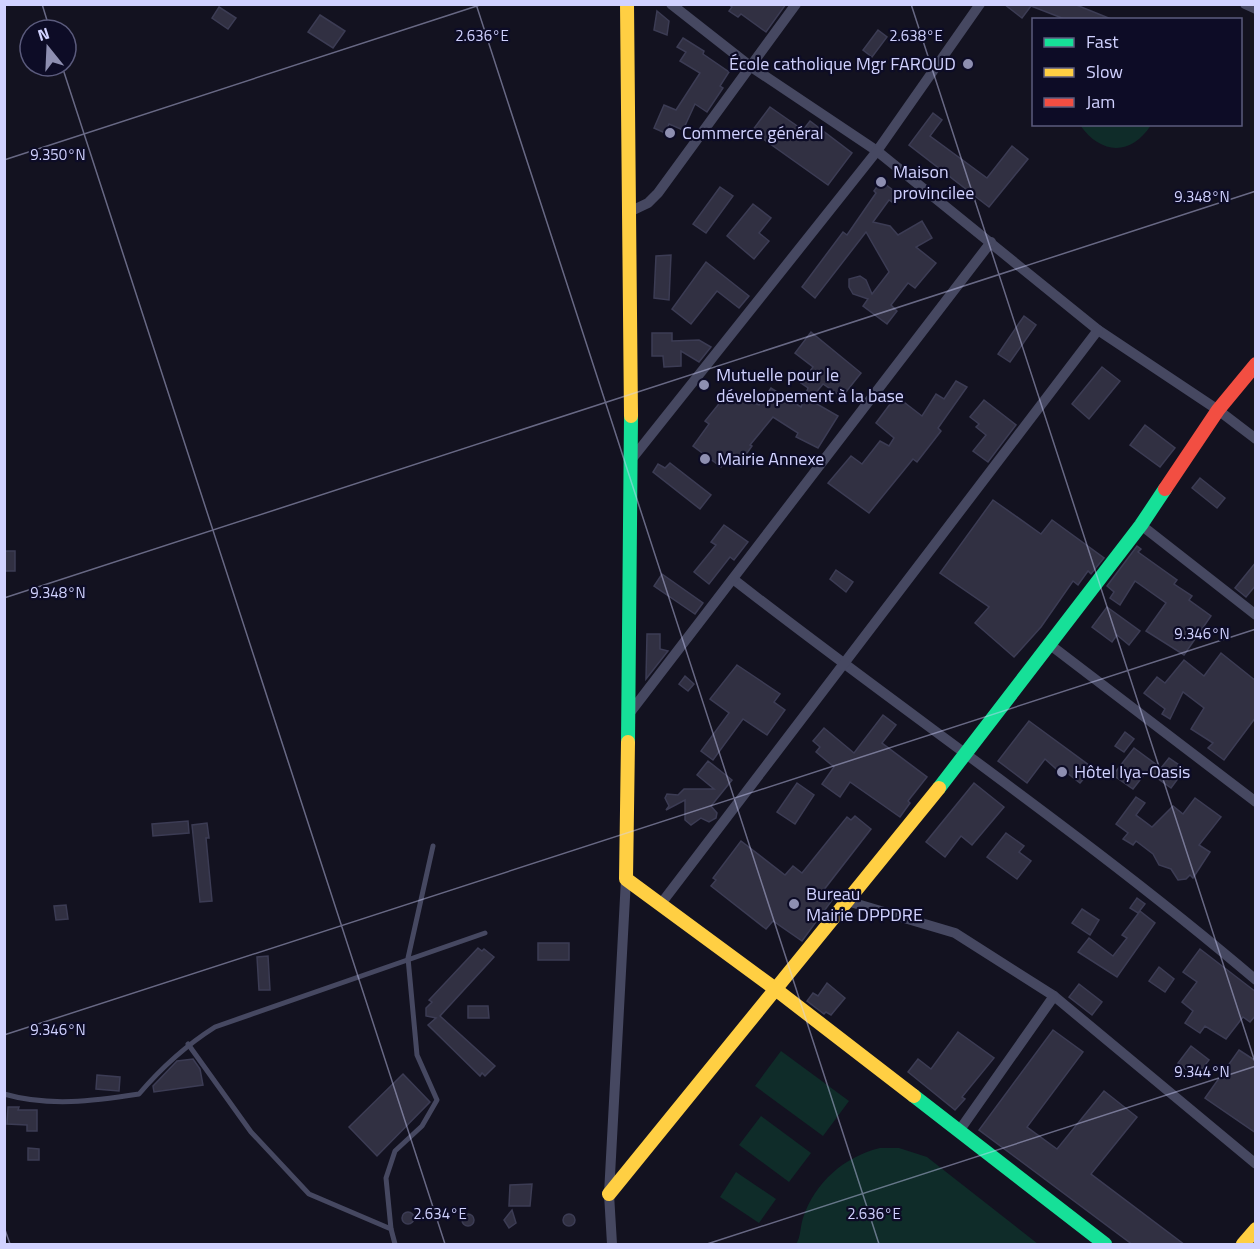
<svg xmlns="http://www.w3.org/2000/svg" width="1260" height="1249" font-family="'Titillium Web',sans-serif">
<rect width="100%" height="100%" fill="#131220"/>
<g fill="#0f2c29">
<path d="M1080,125h71c-20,31 -50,30 -71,0z"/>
<path d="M781,1051l68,50 -26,35 -68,-50z"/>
<path d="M761,1116l50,37 -22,29 -50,-37z"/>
<path d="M880,1148h19l28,9 111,87h-242c5,-7 4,-17 7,-26 12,-36 41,-61 77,-70z"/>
<path d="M736,1172l40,27 -17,24 -39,-26z"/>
</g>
<g fill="#313042" stroke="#3c3c54" stroke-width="1.5">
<path d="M728,4h58l-20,28 -25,-18 -3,3 -9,-6 3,-4z"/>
<path d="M1004,4h70l37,15 -44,1 -36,-14 -9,12z"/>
<path d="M219,7l17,11 -8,11 -16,-11z"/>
<path d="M657,11l12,10 -2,14 -13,-5z"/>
<path d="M320,15l25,16 -12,17 -25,-16z"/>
<path d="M878,30l9,7 -15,20 -9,-7z"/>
<path d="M683,38l21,13 -1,3 26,18 -9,14 3,2 -16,24 -12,-8 -12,26 -14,-6 -4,9 -11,-5 10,-23 12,5 24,-37 -20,-12 6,-9 -9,-5z"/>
<path d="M770,107l33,23 7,-9 42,32 -24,32 -76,-54z"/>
<path d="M933,113l9,7 -12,16 57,42 25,-32 16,13 -39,48 -80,-62z"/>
<path d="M881,181l17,13 -6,8 -3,-2 -16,22 17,4 8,9 24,-14 10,17 -16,9 20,16 -21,25 -7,-5 -17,22 6,6 -10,13 -24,-18 5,-7 -15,-5 -4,-7v-8l11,-3 6,4 6,14 17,-22 -23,-40 -51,66 -13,-11 41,-55 4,3 29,-42 -2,-2z"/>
<path d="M720,187l13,9 -27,37 -13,-9z"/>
<path d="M753,204l18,14 -12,15 10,8 -15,18 -27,-23z"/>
<path d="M671,255l-2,45 -15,-2 2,-42z"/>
<path d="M706,262l43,34 -10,12 -22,-17 -26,33 -19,-15z"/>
<path d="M1024,316l12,9 -26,37 -12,-8z"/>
<path d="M811,332l50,41 -19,24 -19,-13 -13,16 28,16 -20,32 -22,-11 2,-4 -25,-16 -23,28 2,1 -12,17 -11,-8 -8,12 -28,-21 16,-22 -4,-3 25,-31 9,8 1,-2 19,9 12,-17 30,19 7,-19 -7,-5 12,-16 -18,-14z"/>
<path d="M652,333h20v8l27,-1 12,7 -12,15 -18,-11v15l-17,1 -1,-11h-11z"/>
<path d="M1102,367l18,14 -31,38 -17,-15z"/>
<path d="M956,381l11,6 -29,41 3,3 -24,31 -4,-3 -44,54 -41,-30 23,-27 11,8 18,-23 9,5 5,-8 -18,-15 20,-27 26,20 14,-22 8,5z"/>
<path d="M984,400l32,25 -28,37 -15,-11 13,-16 -10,-8 3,-3 -9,-7z"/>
<path d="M1145,425l30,23 -15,19 -30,-22z"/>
<path d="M670,463l41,32 -11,14 -47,-37 5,-8 7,4z"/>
<path d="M1200,478l25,20 -8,10 -25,-20z"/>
<path d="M993,500l48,34 11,-14 52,38 -13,16 -3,-3 -10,14 -5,-4 -32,46 -27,30 -39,-34 14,-16 -49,-34z"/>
<path d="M724,525l24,17 -14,18 -4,-3 -21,27 -15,-12 22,-27 -5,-3z"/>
<path d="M1137,546l4,3 -3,3 39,28 -3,4 18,12 -3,4 22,16 -27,39 -38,-24 20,-28 -31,-22 -15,24 -10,-7 4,-6 -7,-6z"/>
<rect x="4" y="551" width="11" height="20"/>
<path d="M1256,562v23l-10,12 -11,-9z"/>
<path d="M836,570l17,12 -7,10 -16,-13z"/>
<path d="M662,574l41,29 -8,11 -41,-28z"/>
<path d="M1107,607l33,24 -11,14 -12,-10 -5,7 -20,-15z"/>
<path d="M647,634h13v15l8,2 -22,28z"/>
<path d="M1221,653l35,28v36l-32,43 -16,-12 5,-5 -22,-14 13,-21 -21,-16 -13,27 -8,-5 3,-5 -21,-16 13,-16 8,6 19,-23 20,16z"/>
<path d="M737,665l43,29 -6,8 11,8 -18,25 -24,-16 -30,41 -12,-9 28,-38 -19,-14z"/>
<path d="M685,676l9,8 -6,7 -9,-7z"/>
<path d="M883,715l13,10 -14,18 45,34 -19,24 2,2 -10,14 -50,-35 -10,15 -18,-13 12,-17 -18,-15 4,-5 -7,-6 11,-13 30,25z"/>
<path d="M1029,721l64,47 -13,15 -13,-10 -3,3 -19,-17 -18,24 -29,-22z"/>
<path d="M1125,732l9,7 -10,13 -9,-6z"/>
<path d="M1134,748l27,20 8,-10 16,11 -14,19 -24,-17 -14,18 -20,-14z"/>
<path d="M708,761l24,19 -21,26 6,7 -1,5 -7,4 -8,-4 -10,7 -6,-5v-20l-19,10 3,-4 -4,-8 2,-4 11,1 6,-6h30l-17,-14z"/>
<path d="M797,783l17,12 -19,29 -18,-12z"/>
<path d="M974,783l30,24 -32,38 -11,-9 -16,21 -19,-15z"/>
<path d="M1136,797l9,6 -9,12 16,12 21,-21 10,8 12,-16 26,19 -22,28 11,7 -17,26 -3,-3 -4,4 -8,1 -7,-11 -12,-4 -6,-11 -17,-13 -3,4 -10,-6 5,-6 -12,-9z"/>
<path d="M855,816l16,13 -48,62 10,8 -31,42 -29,-20 -7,8 -55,-43 5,-6 -3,-2 28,-37 44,34 8,-9 9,7 45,-56 4,3z"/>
<path d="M188,821l1,12 -36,3 -1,-12z"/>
<path d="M207,823l2,15h-3l6,63 -12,1 -8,-77z"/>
<path d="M1006,833l18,13 -5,6 12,9 -14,18 -30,-22z"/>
<path d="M1137,898l8,6 -7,9 -8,-5z"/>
<path d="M66,905l2,14 -12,1 -2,-14z"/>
<path d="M1082,909l17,11 -9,15 -18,-12z"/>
<path d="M1140,911l15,12 -38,54 -39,-25 11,-14 24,18 14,-18 -5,-3z"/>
<rect x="538" y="943" width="31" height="17"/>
<path d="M478,948l4,3 2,-2 10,8 -54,59 55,50 -10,10 -3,-3 -2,3 -52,-51 8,-7 -10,-2v-8l6,-6 -3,-2z"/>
<path d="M1200,949l56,43v23l-6,7 -7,-5 -17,22 -21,-13 -5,7 -15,-10 8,-12 -11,-9 15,-20 -14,-10z"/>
<path d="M268,956l2,34h-11l-2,-33z"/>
<path d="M1159,967l15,12 -9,13 -16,-11z"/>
<path d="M827,983l18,15 -14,17 -5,-3 -2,2 -17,-13 6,-8 5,3z"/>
<path d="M1079,984l23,18 -10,13 -23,-18z"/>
<path d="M468,1006h20l1,12h-21z"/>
<path d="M1053,1030l30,22 -56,75 30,22 47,-58 33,26 -46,57 94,71h-52l-154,-115z"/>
<path d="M958,1032l36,26 -32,39 3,2 -10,11 -47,-38 10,-13 13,10z"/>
<path d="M1191,1046l18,14 -13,17 -18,-14z"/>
<path d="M1239,1050l17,11v72l-51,-35z"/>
<path d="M193,1059l7,10 3,16 -49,7 -1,-6 24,-25z"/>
<path d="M403,1074l27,28 -53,54 -28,-29z"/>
<path d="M97,1075l23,2 -1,14 -23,-2z"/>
<path d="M8,1107h11l-1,3h19v21h-10v-6l-20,-1z"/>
<path d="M28,1148l11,1v11h-11z"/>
<path d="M532,1184l-2,22h-21l1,-21z"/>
<path d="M512,1210l4,13 -7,5 -5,-8z"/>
<circle cx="408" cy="1218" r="6"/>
<circle cx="468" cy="1220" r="6"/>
<circle cx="569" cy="1220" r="6"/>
</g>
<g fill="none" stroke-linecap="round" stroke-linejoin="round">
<g stroke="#464861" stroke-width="5">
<path d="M188,1044l63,88 58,62 82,35 4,15"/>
<path d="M4,1094c45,13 90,7 135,0 23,-27 46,-48 76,-67l270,-94"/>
<path d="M391,1229l-5,-51 9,-27 27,-25 15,-26 -20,-45 -9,-97 25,-112"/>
</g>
<g stroke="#464861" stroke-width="10">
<path d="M671,4l79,62 127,85 221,179 120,80 38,29"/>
<path d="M1245,4l11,5"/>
<path d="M627,213l21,-10 10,-10 138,-189"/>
<path d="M631,460l246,-309 103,-147"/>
<path d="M1141,525l115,90"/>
<path d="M733,579c173,135 355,258 523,401"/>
<path d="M1049,644l207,158"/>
<path d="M629,714l362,-472"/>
<path d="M847,901l108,32 99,63 202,168"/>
<path d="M660,905l438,-575"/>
<path d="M959,1131l95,-135"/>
<path d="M612,1244l-3,-50 17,-315"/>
</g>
<g stroke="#16e098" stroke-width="14">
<path d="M628,742l3,-326"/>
<path d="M939,788l202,-263 24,-36"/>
<path d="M914,1096l191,148"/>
</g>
<g stroke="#ffcf43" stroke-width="14">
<path d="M627,4l4,412"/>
<path d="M628,742l-2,137 148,109 140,108"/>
<path d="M609,1194l330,-406"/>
<path d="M1243,1244l13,-15"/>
</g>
<path stroke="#f24e42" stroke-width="14" d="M1165,489l53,-79 38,-46"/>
</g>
<path fill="none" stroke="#d1d2ff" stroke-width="1.5" stroke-opacity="0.45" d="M42,4l8,26M476,4l403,1240M911,4l345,1061M62,66l383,1178M4,160l479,-156M4,598l1252,-407M4,1035l1252,-406M4,1227l6,17M707,1244l549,-178"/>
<g fill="#8e8fb1" stroke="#0d0c26" stroke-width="2">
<circle cx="968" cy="64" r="6"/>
<circle cx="670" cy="133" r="6"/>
<circle cx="881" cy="182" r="6"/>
<circle cx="704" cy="385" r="6"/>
<circle cx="705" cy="459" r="6"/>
<circle cx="1062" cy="772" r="6"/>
<circle cx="794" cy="904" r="6"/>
</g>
<g text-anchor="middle" stroke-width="4.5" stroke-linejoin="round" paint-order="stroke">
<g font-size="18" fill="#d1d2ff" stroke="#0d0c26" text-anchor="start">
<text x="956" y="70" text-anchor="end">École catholique Mgr FAROUD</text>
<text x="682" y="139">Commerce général</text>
<text x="893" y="178">Maison<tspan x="893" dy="21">provincilee</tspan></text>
<text x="716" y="381">Mutuelle pour le<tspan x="716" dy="21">développement à la base</tspan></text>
<text x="717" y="465">Mairie Annexe</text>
<text x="1074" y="778">Hôtel Iya-Oasis</text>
<text x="806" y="900">Bureau<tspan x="806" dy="21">Mairie DPPDRE</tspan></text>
</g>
</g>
<g font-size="15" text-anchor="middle" fill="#d1d2ff" stroke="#0d0c26" stroke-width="4.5" stroke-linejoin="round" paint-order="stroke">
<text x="482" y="41">2.636°E</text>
<text x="916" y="41">2.638°E</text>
<text x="58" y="160">9.350°N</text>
<text x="1202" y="202">9.348°N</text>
<text x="58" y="598">9.348°N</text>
<text x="1202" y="639">9.346°N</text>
<text x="58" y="1035">9.346°N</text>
<text x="1202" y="1077">9.344°N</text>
<text x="440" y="1219">2.634°E</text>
<text x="874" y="1219">2.636°E</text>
</g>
<rect width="1260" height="1249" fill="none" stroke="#d1d2ff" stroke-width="12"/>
<rect x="1032" y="18" width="210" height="108" fill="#0d0c26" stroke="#5b5b7d" stroke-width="1.5"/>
<rect x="1044" y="38" width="30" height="9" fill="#16e098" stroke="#5b5b7d" stroke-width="1.5"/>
<text x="1086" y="48" font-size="18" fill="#d1d2ff">Fast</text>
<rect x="1044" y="68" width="30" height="9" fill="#ffcf43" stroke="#5b5b7d" stroke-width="1.5"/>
<text x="1086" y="78" font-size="18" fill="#d1d2ff">Slow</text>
<rect x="1044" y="98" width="30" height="9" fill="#f24e42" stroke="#5b5b7d" stroke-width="1.5"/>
<text x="1086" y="108" font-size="18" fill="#d1d2ff">Jam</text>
<g transform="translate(48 48) rotate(342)"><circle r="28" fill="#0d0c26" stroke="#5b5b7d" stroke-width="1.5"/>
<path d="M0-4.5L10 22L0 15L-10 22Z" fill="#8e8fb1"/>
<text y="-9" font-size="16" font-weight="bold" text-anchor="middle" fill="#d1d2ff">N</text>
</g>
</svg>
